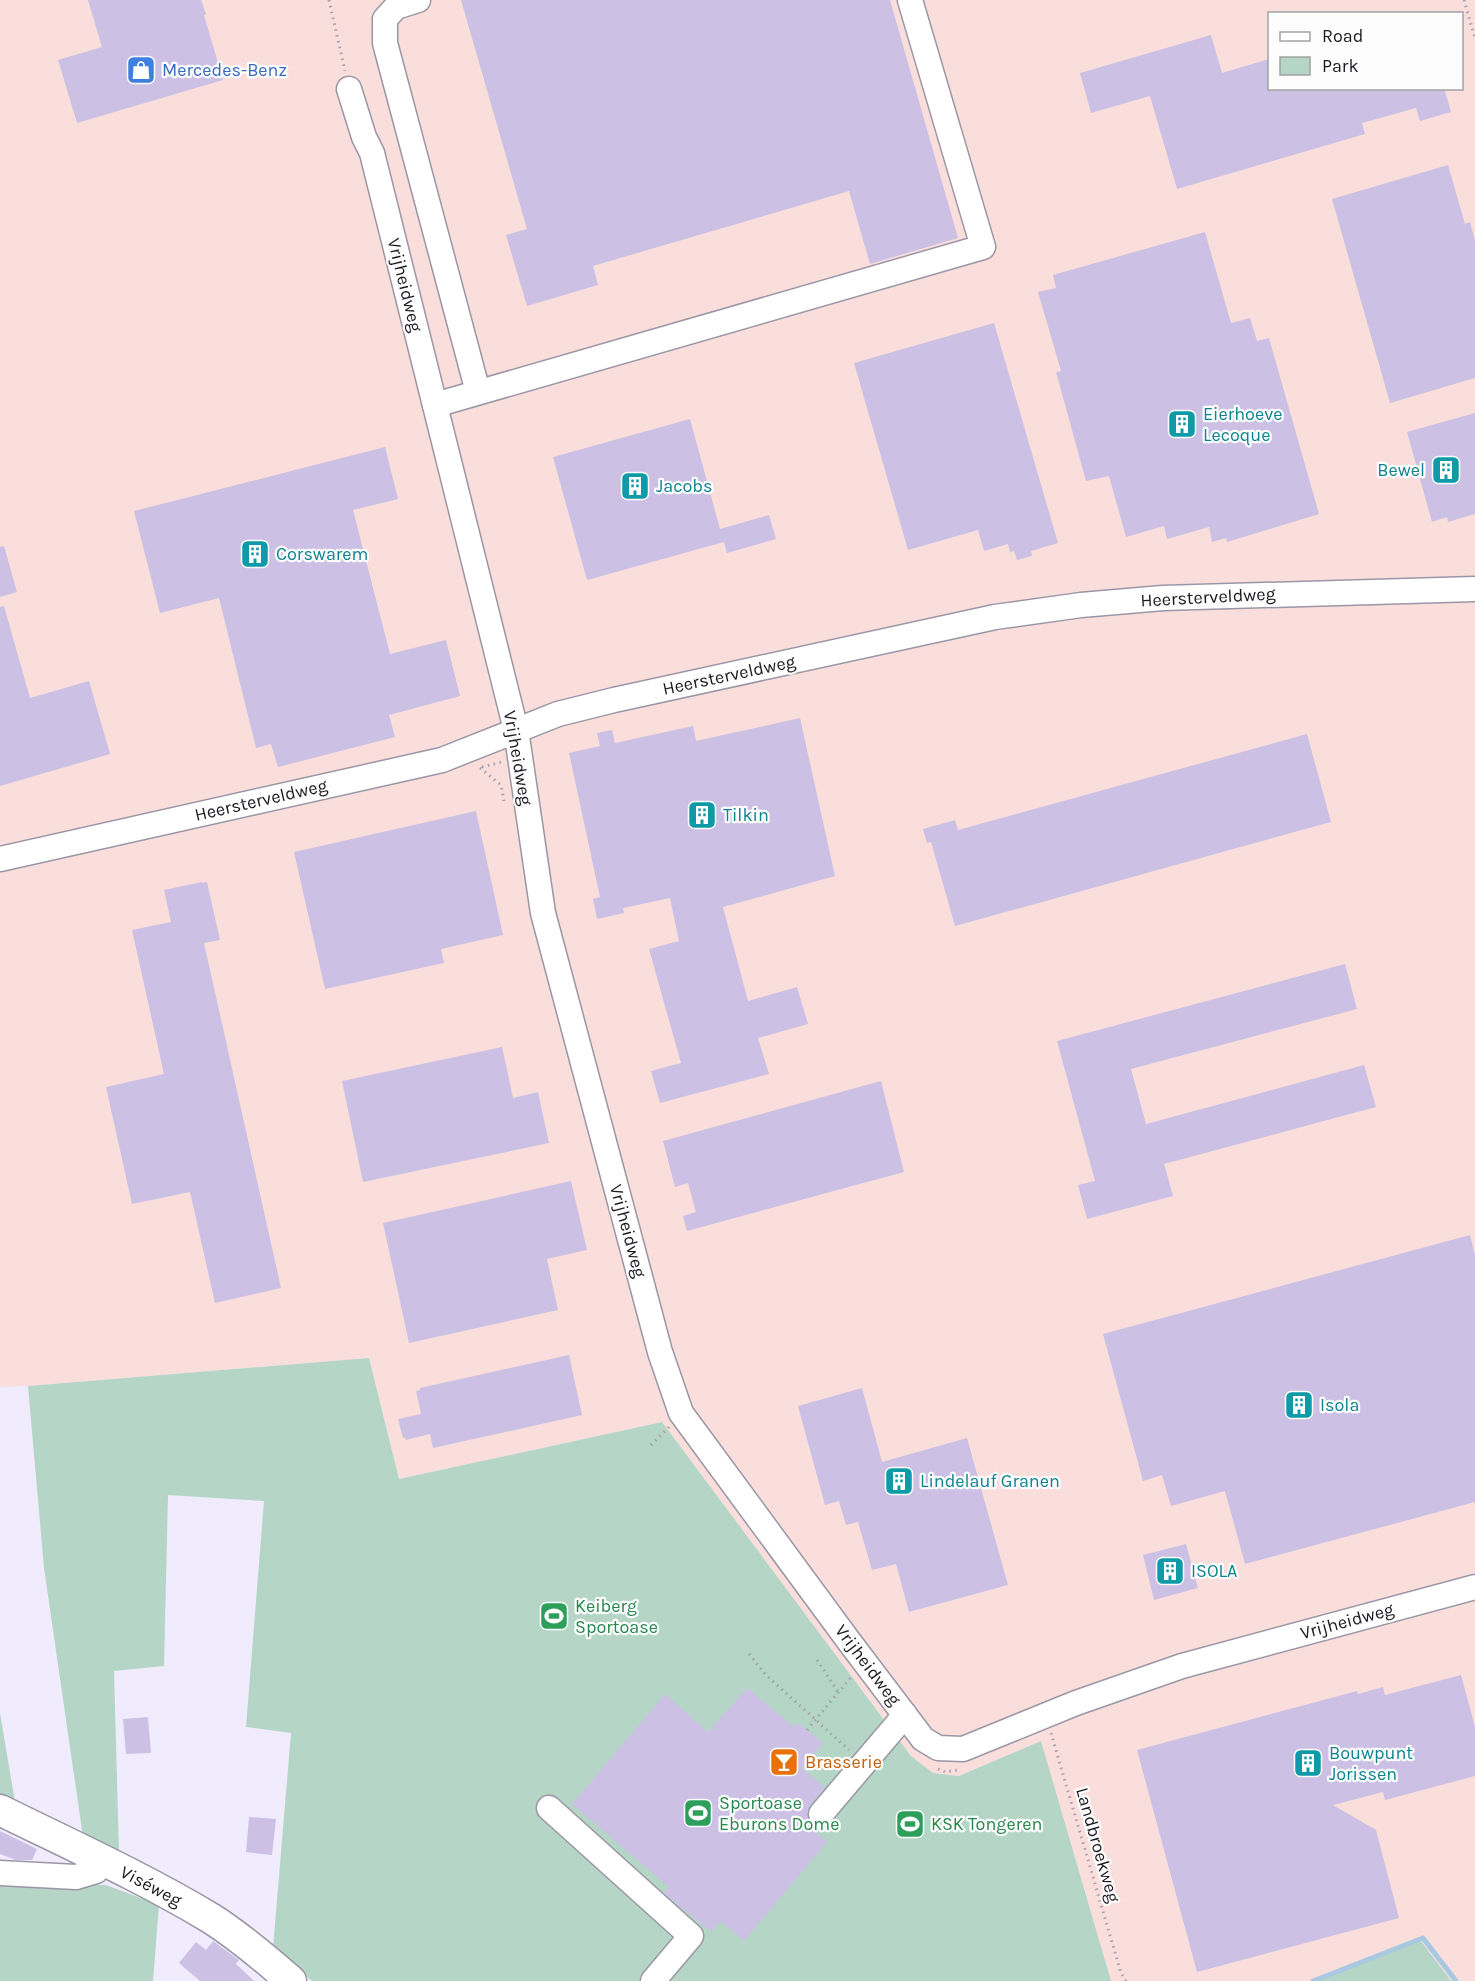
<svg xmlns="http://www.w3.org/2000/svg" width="1475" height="1981" font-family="Karla,sans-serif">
<rect width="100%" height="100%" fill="#f1ecfd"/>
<path fill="#f9dedc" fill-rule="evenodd" d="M0,0h1475v1981h-24l-30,-40 -106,40h-204l-70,-240 -82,35 -26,-3 -22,-17 -249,-334 -263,57 -30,-121 -341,28 -28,1zM1270,14h192v74h-192z"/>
<g fill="#b5d5c6">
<path d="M369,1358l30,121 263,-57 249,334 22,17 26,3 82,-35 70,240h-799l-39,-33 18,-215 -45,-6 18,-226 -96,-6 -4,171 -50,5 5,182 -36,-16 -39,-269 -16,-182z"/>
<path d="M0,1713l15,89 -15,-8z"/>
<path d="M0,1882l106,3 53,20 -6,76h-153z"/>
<path d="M1421,1941l30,40h-136z"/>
</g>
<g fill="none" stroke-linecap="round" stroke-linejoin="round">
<path stroke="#a8c9e1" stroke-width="5" d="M1313,1981l110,-43 33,43"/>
</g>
<g fill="#ccc1e4">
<path d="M88,0h113l5,14 -2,1 19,65 -146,43 -19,-63 44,-13z"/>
<path d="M461,0h429l68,238 -88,26 -21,-73 -256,75 5,19 -71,21 -21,-71 21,-6z"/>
<path d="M1211,35l11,38 47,-14v29h175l7,24 -31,9 -4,-13 -54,15 3,11 -188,55 -27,-93 -59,17 -11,-40z"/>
<path d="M1448,165l17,59 5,-2 5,19v137l-85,25 -58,-204z"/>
<path d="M1205,232l26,91 19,-5 7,23 12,-3 50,176 -92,28 -1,-4 -14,4 -3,-15 -42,12 -3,-13 -38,11 -17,-61 -23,5 -30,-109 5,-1 -23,-79 18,-4 -3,-13z"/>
<path d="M994,323l64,220 -27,8 1,5 -15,4 -3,-9 -4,1 -2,-8 -24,7 -6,-21 -70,20 -54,-187z"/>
<path d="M1475,413v101l-27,8 -1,-5 -15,5 -25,-90z"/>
<path d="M690,419l30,110 49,-14 7,24 -49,14 -3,-11 -137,38 -34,-123z"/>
<path d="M385,447l13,52 -45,11 37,144 56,-14 14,56 -71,19 6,22 -117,30 -7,-23 -15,4 -37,-150 -59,15 -26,-102z"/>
<path d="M4,546l13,46 -17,5v-50z"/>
<path d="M4,606l26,92 59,-17 21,73 -110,32v-179z"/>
<path d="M800,718l35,158 -112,31 25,94 49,-14 11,37 -50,14 11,36 -109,29 -9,-32 30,-8 -32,-114 30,-8 -9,-43 -47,10 1,5 -27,6 -4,-20 7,-2 -31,-144 31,-7 -3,-13 15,-3 3,13 78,-17 3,15z"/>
<path d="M1307,734l24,88 -376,104 -24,-84 -4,1 -4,-14 32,-9 3,10z"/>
<path d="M476,811l27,124 -62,14 3,14 -119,26 -31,-137z"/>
<path d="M202,882v1l5,-1 13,58 -16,3 77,345 -66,15 -25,-111 -58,12 -26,-117 58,-13 -32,-144 39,-8 -7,-32z"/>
<path d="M1345,964l12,45 -226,60 15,55 218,-59 12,42 -212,57 9,32 -86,23 -9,-34 17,-4 -38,-140z"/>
<path d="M502,1047l11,51 25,-6 11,51 -186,39 -21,-101z"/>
<path d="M881,1081l23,91 -217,59 -4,-15 13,-4 -8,-29 -13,4 -12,-46z"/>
<path d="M571,1181l16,69 -40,9 11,51 -149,33 -26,-120z"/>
<path d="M1470,1235l5,20v247l-230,62 -20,-73 -54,15 -9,-31 -19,6 -40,-147z"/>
<path d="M569,1355l13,60 -149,33 -3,-14 -24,6 -1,-3 -2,1 -5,-19 23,-5 -5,-23 4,-1v-2z"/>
<path d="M862,1388l20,74 85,-24 41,147 -99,27 -13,-48 -24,6 -14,-48 -12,3 -7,-24 -14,4 -27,-99z"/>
<path d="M1186,1544l12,44 -44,12 -11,-45z"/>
<path d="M1461,1675l14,52v49l-90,24 -2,-8 -50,13 43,25 23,88 -202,54 -60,-222 220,-59 1,3 25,-7 2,8z"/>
<path d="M747,1688l47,39 4,-4 25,20 -21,25 23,20 -15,17 -3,7 1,7 -4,4 23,19 -83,99 -24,-20 -9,11 -47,-39 5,-6 -97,-83 93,-110 43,38z"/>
<path d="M148,1717l3,36 -25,1 -3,-35z"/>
<path d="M249,1817l27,2 -4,36 -26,-3z"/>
<path d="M0,1831l37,18 -5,11h-16l-16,-6z"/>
<path d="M213,1941l26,19 -3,4 18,17h-54l-21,-18 17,-21 10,8z"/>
</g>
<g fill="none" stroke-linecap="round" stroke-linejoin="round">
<g stroke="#9b96a6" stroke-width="27">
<g id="minor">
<path d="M418,0l-22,7 -11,12v24l93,349"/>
<path d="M349,89l15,48 8,16 144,577 27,183 117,439 21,61 167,227 75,99 15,9 25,1 113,-46 106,-37 293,-79"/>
<path d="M435,405l548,-158 -73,-247"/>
<path d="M0,859l442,-99 116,-46 56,-14 381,-83 86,-12 82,-7 312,-9"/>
<path d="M549,1808l142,128 -38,45"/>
<path d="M821,1814l84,-99"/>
<path d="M0,1873l76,4 20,-6 7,-10"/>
</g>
</g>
<g stroke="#9b96a6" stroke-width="33">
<path id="major" d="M0,1810c71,35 144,68 212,109 28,18 54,40 79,62"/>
</g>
<g stroke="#a5a1ae" stroke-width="3" stroke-dasharray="1.5 4.5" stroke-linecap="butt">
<path d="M329,0l16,71"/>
<path d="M1464,0l11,38"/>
<path d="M482,767l20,-5"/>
<path d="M480,768l21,17 3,16"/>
<path d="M651,1445l18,-18"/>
<path d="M749,1654l17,21 83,75"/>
<path d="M817,1660l21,32"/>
<path d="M807,1730l45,-54"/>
<path d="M1051,1733l70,240 5,8"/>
<path d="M938,1769l7,3 13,-2"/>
</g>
<use href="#minor" stroke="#fff" stroke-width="24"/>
<use href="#major" stroke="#fff" stroke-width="30"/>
</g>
<defs>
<g id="shop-square" transform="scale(1.5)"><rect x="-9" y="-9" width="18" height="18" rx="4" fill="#3f7fe0" stroke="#fdfdfd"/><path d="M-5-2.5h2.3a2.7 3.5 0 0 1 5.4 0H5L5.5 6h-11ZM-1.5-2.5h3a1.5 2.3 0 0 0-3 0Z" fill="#fff"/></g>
<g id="building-square" transform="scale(1.5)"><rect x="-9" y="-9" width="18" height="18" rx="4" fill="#0f9aa8" stroke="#fdfdfd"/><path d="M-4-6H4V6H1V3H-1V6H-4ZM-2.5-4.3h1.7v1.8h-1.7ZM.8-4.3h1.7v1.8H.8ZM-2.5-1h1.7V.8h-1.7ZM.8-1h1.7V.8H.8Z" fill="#fff"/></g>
<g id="stadium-square" transform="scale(1.5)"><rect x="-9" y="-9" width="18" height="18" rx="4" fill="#2e9e5b" stroke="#fdfdfd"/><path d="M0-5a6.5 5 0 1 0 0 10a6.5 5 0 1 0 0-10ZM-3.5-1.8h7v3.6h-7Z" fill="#fff"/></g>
<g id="bar-square" transform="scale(1.5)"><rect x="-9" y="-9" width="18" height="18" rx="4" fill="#e8710a" stroke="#fdfdfd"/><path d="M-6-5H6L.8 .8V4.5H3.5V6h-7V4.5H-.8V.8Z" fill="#fff"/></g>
</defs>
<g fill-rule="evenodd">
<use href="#shop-square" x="141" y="70"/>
<use href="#building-square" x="1182" y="424"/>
<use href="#building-square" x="1446" y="470"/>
<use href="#building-square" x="635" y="486"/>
<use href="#building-square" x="255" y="554"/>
<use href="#building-square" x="702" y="815"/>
<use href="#building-square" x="1299" y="1405"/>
<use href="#building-square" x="899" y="1481"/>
<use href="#building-square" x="1170" y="1571"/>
<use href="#stadium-square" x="554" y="1616"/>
<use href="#bar-square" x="784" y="1762"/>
<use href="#building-square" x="1308" y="1763"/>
<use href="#stadium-square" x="698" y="1813"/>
<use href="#stadium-square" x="910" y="1824"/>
</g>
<g text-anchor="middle" stroke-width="4.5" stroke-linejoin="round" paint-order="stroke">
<g font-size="18" fill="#366cbe" stroke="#fdfdfd" text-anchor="start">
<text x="162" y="76">Mercedes-Benz</text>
</g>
<g font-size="18" fill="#1b191f" stroke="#fdfdfd">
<text transform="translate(405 285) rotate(76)" y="6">Vrijheidweg</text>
<text transform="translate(1208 597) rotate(-3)" y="6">Heersterveldweg</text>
<text transform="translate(729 675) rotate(-12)" y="6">Heersterveldweg</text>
<text transform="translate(518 758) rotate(80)" y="6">Vrijheidweg</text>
<text transform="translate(261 800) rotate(-13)" y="6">Heersterveldweg</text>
<text transform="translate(628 1231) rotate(75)" y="6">Vrijheidweg</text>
<text transform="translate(1347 1621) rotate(-15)" y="6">Vrijheidweg</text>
<text transform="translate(868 1665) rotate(53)" y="6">Vrijheidweg</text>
<text transform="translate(1098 1845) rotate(74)" y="6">Landbroekweg</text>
<text transform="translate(151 1886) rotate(28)" y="6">Viséweg</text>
</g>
<g font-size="18" fill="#0d838f" stroke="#fdfdfd" text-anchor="start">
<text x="1203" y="420">Eierhoeve<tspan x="1203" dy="21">Lecoque</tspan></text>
<text x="1425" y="476" text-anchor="end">Bewel</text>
<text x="656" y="492">Jacobs</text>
<text x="276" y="560">Corswarem</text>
<text x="723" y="821">Tilkin</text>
<text x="1320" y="1411">Isola</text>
<text x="920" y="1487">Lindelauf Granen</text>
<text x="1191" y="1577">ISOLA</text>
<text x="1329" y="1759">Bouwpunt<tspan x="1329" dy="21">Jorissen</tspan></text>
</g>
<g font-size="18" fill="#27864d" stroke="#fdfdfd" text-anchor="start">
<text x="575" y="1612">Keiberg<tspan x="575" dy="21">Sportoase</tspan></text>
<text x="719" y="1809">Sportoase<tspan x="719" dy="21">Eburons Dome</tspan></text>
<text x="931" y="1830">KSK Tongeren</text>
</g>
<g font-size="18" fill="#c56008" stroke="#fdfdfd" text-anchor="start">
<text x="805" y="1768">Brasserie</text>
</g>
</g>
<rect x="1268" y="12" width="195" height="78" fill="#fdfdfd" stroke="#a3a2a4" stroke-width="1.5"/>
<rect x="1280" y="32" width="30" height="9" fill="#ffffff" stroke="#a3a2a4" stroke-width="1.5"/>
<text x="1322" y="42" font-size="18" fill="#1b191f">Road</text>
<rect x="1280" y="57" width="30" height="18" fill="#b5d5c6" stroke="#a3a2a4" stroke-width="1.5"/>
<text x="1322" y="72" font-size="18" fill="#1b191f">Park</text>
</svg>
